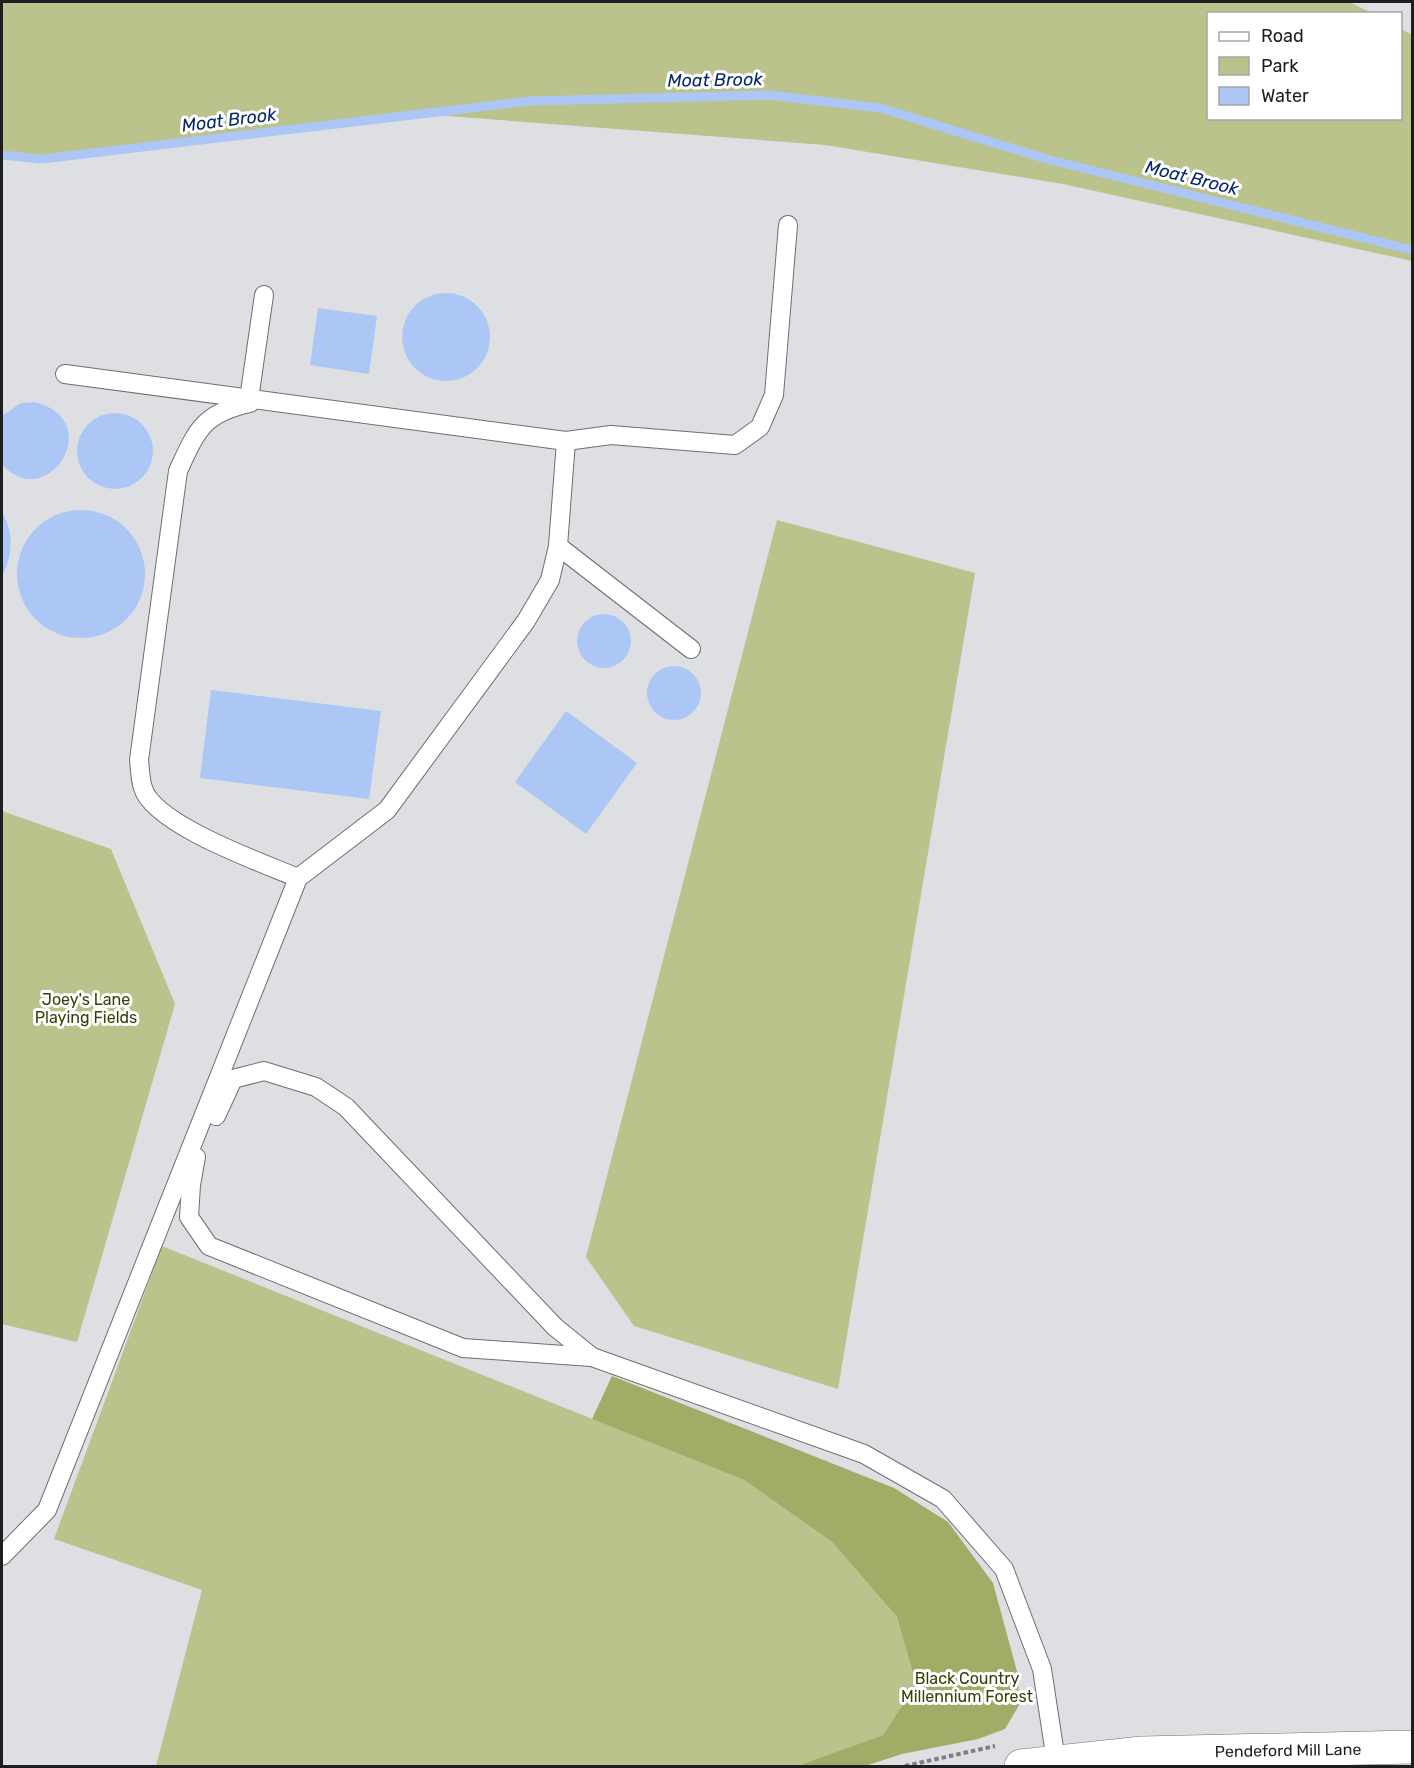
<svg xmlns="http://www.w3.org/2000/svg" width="1414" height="1768" font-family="Rubik,sans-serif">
<rect width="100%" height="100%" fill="#dddfe3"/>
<g fill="#bbc38d">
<path d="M2,2h1347l23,11 -164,1v104h192l1,-89 11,6v226l-349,-77 -238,-39 -404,-31 -379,45 -40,-4z"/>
<path d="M777,520l198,53 -137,816 -204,-63 -48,-69z"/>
<path d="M2,811l109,38 64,155 -98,338 -75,-18z"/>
<path d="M162,1246l582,234 88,62 65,75 19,67 -33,51 -86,31h-641l46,-176 -148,-51z"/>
</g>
<path fill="#a2ac67" d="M612,1376l282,112 54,34 45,61 25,92 1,30 -14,24 -27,10 -76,15 -37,12h-68l86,-31 33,-51 -19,-67 -65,-75 -88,-62 -152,-61z"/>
<g fill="#acc7f6">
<circle cx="446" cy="337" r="44"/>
<path d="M318,308l59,8 -8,58 -59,-9z"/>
<path d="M35,402c74,20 10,113 -33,62v-48l19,-13z"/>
<circle cx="115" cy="451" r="38"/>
<circle cx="81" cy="574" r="64"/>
<path d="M2,512c12,20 11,44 0,64z"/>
<circle cx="604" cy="641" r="27"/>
<circle cx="674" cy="693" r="27"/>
<path d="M211,690l170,21 -12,88 -169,-21z"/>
<path d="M566,711l71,52 -51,71 -71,-52z"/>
</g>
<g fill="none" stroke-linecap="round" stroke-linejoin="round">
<path stroke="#acc7f6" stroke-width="9" d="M2,155l40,4 488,-58 239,-6 111,13 170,52 362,90"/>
<g stroke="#6c6f72" stroke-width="20">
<g id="service">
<path d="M249,399l15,-104"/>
<path d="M250,403c-47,10 -53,27 -72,68l-39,289c1,8 1,19 4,28 11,37 120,75 155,90"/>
<path d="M566,441l45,-6 124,10 25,-18 14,-32 14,-170"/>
<path d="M558,546l133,103"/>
<path d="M216,1116l17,-37 31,-8 52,16 30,20 209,220 37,30"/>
<path d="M196,1157l-5,28 -2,32 20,29 254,102 129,9 272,97 79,45 61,70 38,100 14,92"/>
<path d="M2,1556l45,-46 251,-632 89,-68 139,-189 24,-41 8,-34 8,-105 -501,-67"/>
</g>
</g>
<g stroke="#6c6f72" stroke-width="34">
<path id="tertiary" d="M1021,1766l121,-13 270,-6"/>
</g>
<path stroke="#7c7e80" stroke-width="4" stroke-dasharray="4.5 3" stroke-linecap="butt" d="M905,1766l90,-20"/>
<use href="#service" stroke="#fff" stroke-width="18"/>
<use href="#tertiary" stroke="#fff" stroke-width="33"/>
</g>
<g text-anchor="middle" stroke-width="6" stroke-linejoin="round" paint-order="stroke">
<g font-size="16" fill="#3a3f09" stroke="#fff">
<text x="86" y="1005">Joey's Lane<tspan x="86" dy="18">Playing Fields</tspan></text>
<text x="967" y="1684">Black Country<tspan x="967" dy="18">Millennium Forest</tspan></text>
</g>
<g font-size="16" fill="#1d1e1f" stroke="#fff">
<text transform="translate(1288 1750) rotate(-1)" y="6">Pendeford Mill Lane</text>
</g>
<g font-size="18" font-style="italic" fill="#06296b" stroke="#fff">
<text transform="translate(715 80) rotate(-1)" y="6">Moat Brook</text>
<text transform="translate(229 120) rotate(-7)" y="6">Moat Brook</text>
<text transform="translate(1192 178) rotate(14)" y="6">Moat Brook</text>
</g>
</g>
<rect width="1414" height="1768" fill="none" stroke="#1d1e1f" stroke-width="6"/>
<rect x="1207" y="12" width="195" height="108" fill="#ffffff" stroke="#a5a5a5" stroke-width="1.5"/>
<rect x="1219" y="32" width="30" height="9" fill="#ffffff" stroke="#a5a5a5" stroke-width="1.5"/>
<text x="1261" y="42" font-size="18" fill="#1d1e1f">Road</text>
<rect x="1219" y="57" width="30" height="18" fill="#bbc38d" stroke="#a5a5a5" stroke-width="1.5"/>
<text x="1261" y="72" font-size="18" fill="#1d1e1f">Park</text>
<rect x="1219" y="87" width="30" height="18" fill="#acc7f6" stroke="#a5a5a5" stroke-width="1.5"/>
<text x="1261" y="102" font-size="18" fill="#1d1e1f">Water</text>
</svg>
